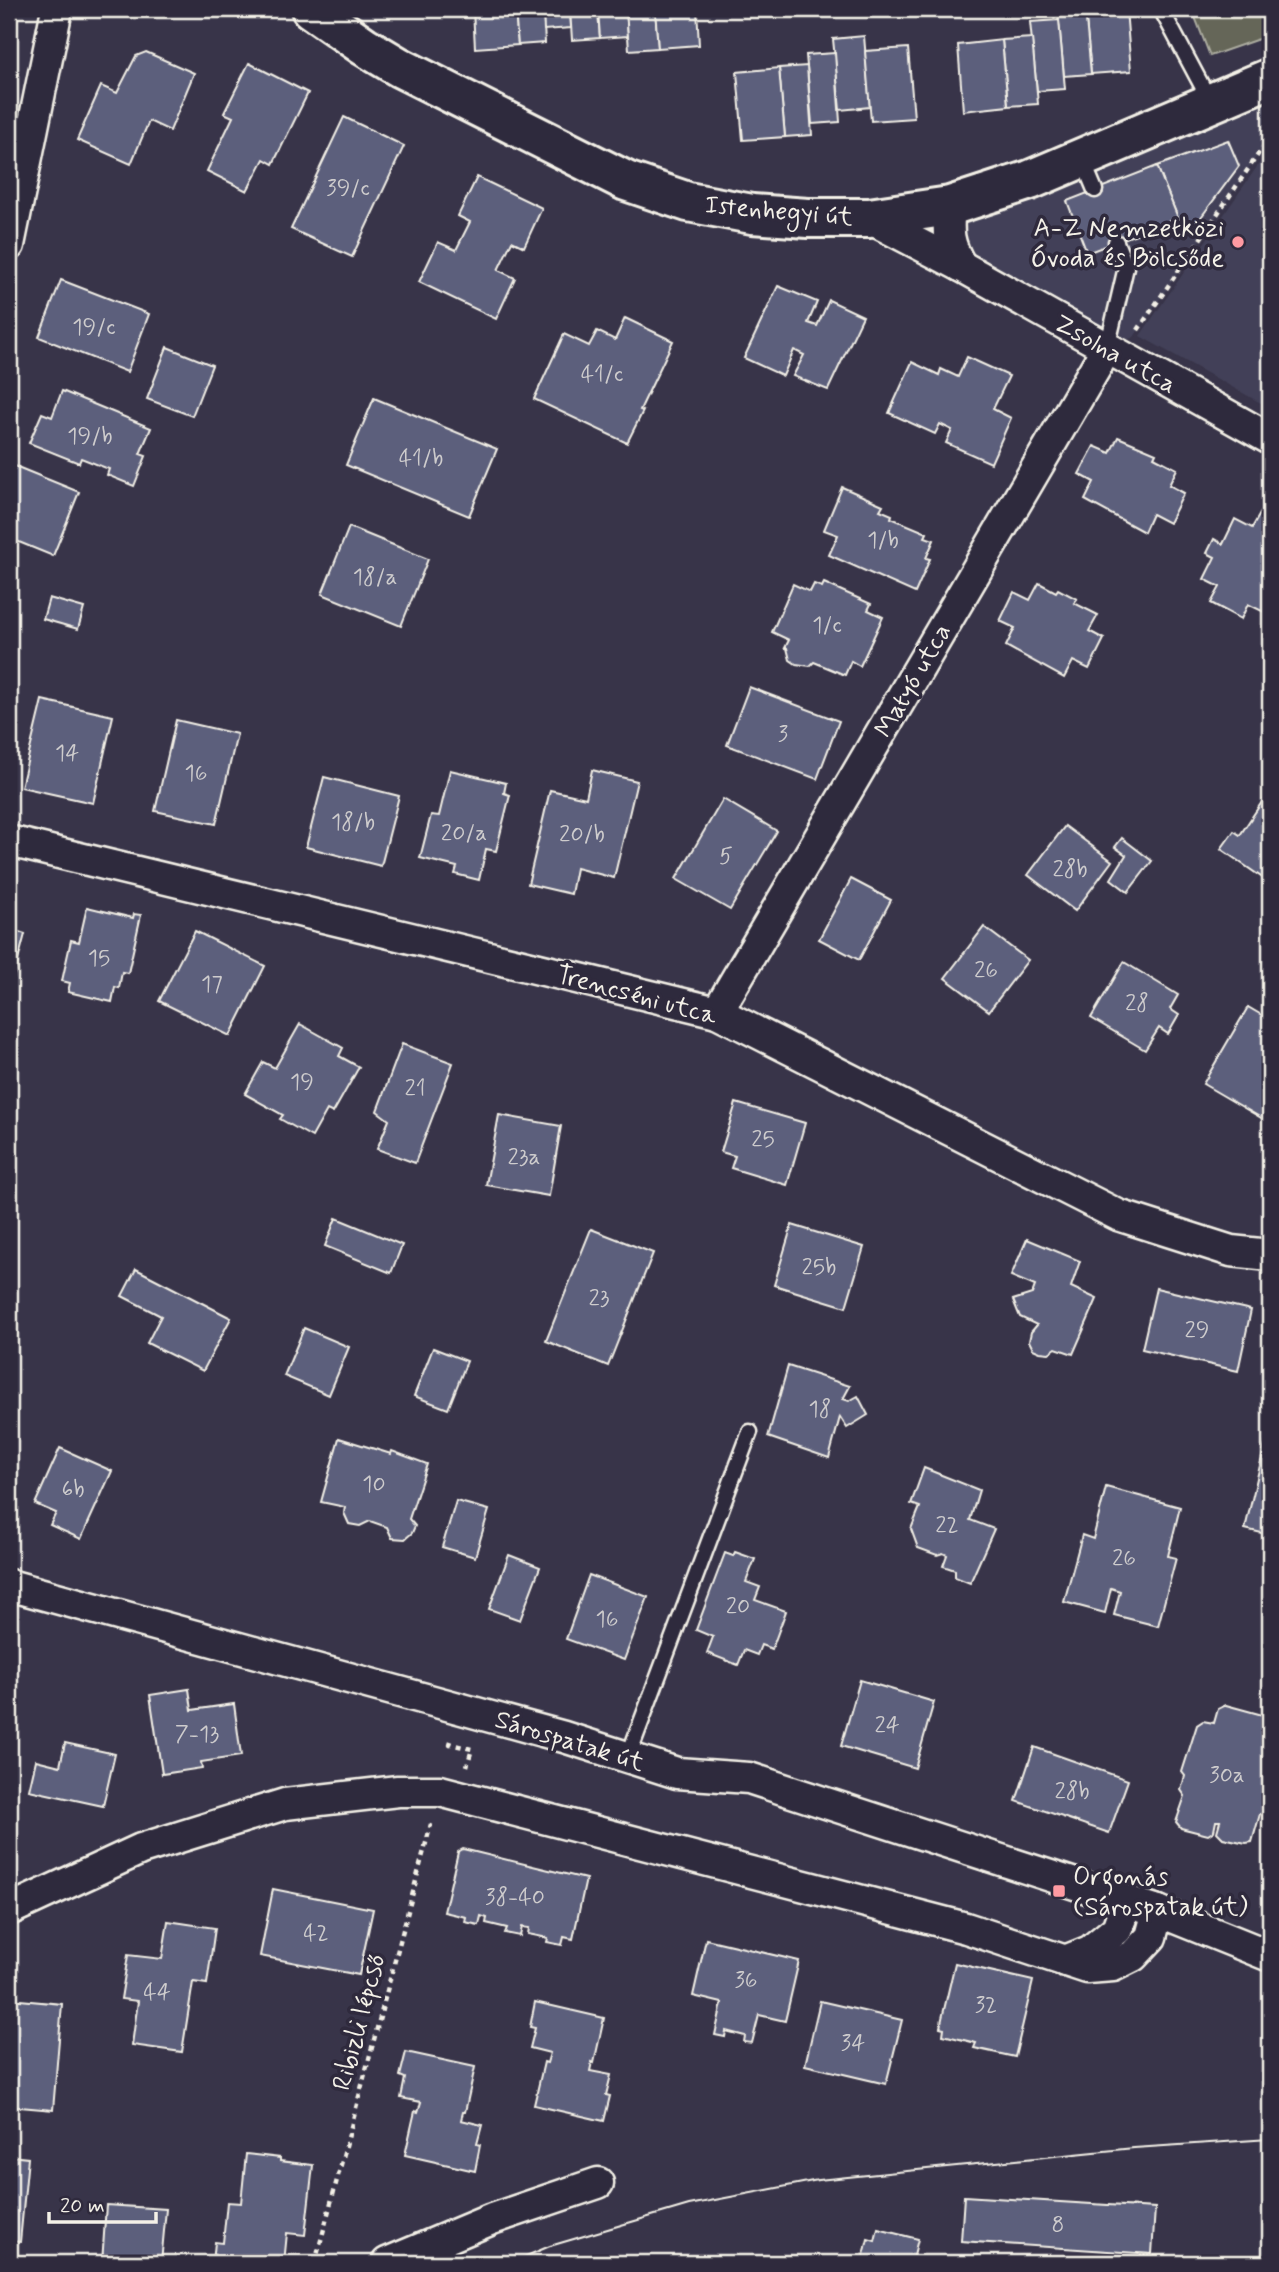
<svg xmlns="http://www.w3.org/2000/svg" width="1279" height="2272" font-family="Mynerve,sans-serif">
<rect width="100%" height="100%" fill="#383449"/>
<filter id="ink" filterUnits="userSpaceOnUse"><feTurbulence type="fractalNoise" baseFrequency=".0143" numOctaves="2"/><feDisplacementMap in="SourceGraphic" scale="14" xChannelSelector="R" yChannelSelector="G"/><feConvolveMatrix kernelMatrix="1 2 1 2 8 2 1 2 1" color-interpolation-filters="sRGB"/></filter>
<g filter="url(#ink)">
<g fill="#424158">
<path d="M1270,78v59l-136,200 -27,11 -146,-82 -14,-39z"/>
<path d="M1270,148v260l-130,-72z"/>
</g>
<path fill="#656658" stroke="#acaca0" stroke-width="2" d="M1192,9h78v26l-60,21z"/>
<g fill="#5b5e7b" stroke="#f4f1e8" stroke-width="2">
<path d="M473,9h42l3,36 -43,3z"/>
<path d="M515,9h28l2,34 -27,2z"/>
<path d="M543,9h27l1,19 -27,2z"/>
<path d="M570,9h28l2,29 -28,2z"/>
<path d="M598,9h28l2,27 -28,2z"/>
<path d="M626,9h29l3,39 -29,2z"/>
<path d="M655,9h42l2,36 -41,3z"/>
<path d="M1085,9h41l5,62 -40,3z"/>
<path d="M1085,9l6,65 -27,2 -6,-65z"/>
<path d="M1059,20l6,69 -28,2 -7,-69z"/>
<path d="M864,36l6,71 -30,3 -7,-71z"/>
<path d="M1032,38l6,66 -30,2 -6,-66z"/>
<path d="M1002,40l6,66 -45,5 -5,-66z"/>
<path d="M908,48l6,70 -43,3 -6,-70z"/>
<path d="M146,52l48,21 -24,58 -21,-10 -18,43 -54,-24 24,-54 16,7 19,-37z"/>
<path d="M835,53l5,69 -28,2 -6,-69z"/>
<path d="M249,63l59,30 -35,71 -9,-5 -17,32 -40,-20 26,-54 -9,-4z"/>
<path d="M807,66l5,69 -27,2 -6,-69z"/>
<path d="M779,68l6,69 -42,3 -6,-68z"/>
<path d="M344,117l60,29 -52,111 -61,-28z"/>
<path d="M1228,140l11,26 -46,62 -15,-10 -21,-52z"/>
<path d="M1157,166l21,52 -91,35 -20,-52z"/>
<path d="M477,177l65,31 -18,39 -12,-6 -14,29 17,8 -19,41 -77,-37 19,-40 18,8 14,-28 -12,-6z"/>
<path d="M61,280l88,34 -22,58 -88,-35z"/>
<path d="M778,286l39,16 -9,21 9,3 12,-26 34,16 -35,74 -35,-14 11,-21 -10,-5 -11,26 -39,-18z"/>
<path d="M625,318l48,23 -33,69 3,1 -16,32 -93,-44 30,-65 25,12 8,-15 18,9z"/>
<path d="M167,347l45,18 -20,51 -45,-17z"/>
<path d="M967,357l42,19 -16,33 18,9 -20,45 -45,-20 6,-13 -12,-6 -5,10 -46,-21 23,-51 27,13 2,-6 17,8z"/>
<path d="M62,391l89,37 -11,26 6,2 -12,30 -27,-11 2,-6 -28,-11 -2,5 -50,-20 13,-30 10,4z"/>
<path d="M374,398l123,51 -28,67 -123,-51z"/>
<path d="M1118,437l38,16 -2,4 23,12 -8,16 15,8 -15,30 -17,-9 -8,18 -59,-32 9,-18 -15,-8 15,-28 16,7z"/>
<path d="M10,464l69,28 -26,64 -44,-18z"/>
<path d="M842,487l41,18 -3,5 12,5 -1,3 36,15 -2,4 9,3 -8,18 4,1 -15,34 -86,-38 9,-20 -14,-5z"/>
<path d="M1261,512l9,5v88l-4,8 -18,-9 -7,15 -30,-16 9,-16 -16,-8 11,-22 -8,-4 7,-14 9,5 12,-25 17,9z"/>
<path d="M349,527l79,32 -27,67 -79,-32z"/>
<path d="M824,583l47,21 -3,6 15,7 -23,49 -9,-5 -6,14 -31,-13 -4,4 -14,-2 -6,-4 -3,-12h-2l4,-8 -17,-8 21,-48 17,8 4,-8 8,3z"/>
<path d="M1039,583l17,9 2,-3 19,10 -3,4 24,12 -9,16 15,8 -15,30 -16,-8 -9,17 -58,-32 9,-18 -15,-7 14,-29 16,8z"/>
<path d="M49,598l35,10 -6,21 -35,-10z"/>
<path d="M749,687l90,34 -22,58 -90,-34z"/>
<path d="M42,700l71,16 -20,87 -72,-16z"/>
<path d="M176,720l61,14 -21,90 -61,-13z"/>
<path d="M450,770l56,13 -2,10 6,2 -14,56 -10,-2 -7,31 -24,-6 2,-7 -37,-9 11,-43 8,1z"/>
<path d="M592,770l45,11 -23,97 -38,-10 -5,26 -43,-10 22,-94 36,8z"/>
<path d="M324,777l75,19 -18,70 -75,-19z"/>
<path d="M1266,796l4,3v84l-49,-34 13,-18 6,4z"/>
<path d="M723,799l54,32 -47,79 -54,-31z"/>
<path d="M1065,826l47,35 -37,50 -47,-36z"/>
<path d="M1122,838l30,23 -24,31 -17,-13 15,-24 -11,-8z"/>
<path d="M851,879l40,21 -32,60 -40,-21z"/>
<path d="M87,907l46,11 1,-4 7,1 -13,58 -6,-1 -3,16 -4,-1 -3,15 -44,-10 2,-9 -8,-2 9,-41 8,2z"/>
<path d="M984,927l44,33 -39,51 -44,-33z"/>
<path d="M9,929l16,5 -15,57h-1z"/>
<path d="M195,931l70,35 -35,70 -71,-35z"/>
<path d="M1124,962l54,33 -8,14 9,6 -11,19 -9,-6 -14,22 -54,-32z"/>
<path d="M1248,1007l22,13v41l-2,3 2,1v58l-67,-39z"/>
<path d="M300,1024l43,24 -4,8 20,11 -26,46 -6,-3 -15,27 -32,-18 3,-4 -38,-21 18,-32 12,6z"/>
<path d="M402,1044l51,19 -38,100 -38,-14 12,-29 -12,-9z"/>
<path d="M736,1103l69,20 -18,62 -56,-17 4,-12 -14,-4z"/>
<path d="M499,1115l62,11 -12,70 -63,-11z"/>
<path d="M336,1218l66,27 -11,28 -66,-27z"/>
<path d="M792,1225l72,22 -18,60 -72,-22z"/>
<path d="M591,1229l62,24 -45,113 -62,-25z"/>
<path d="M1027,1239l53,22 -9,26 26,12 -24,55 -17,-6 -7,5 -9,-1 -7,-3 -4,-8 2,-9 6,-7 -17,-8 -7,-17 19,-6 3,-8 -24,-10z"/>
<path d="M136,1269l95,49 -28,53 -56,-28 14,-27 -39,-20z"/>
<path d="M1156,1288l95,22 -13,61 -96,-22z"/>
<path d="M304,1328l45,19 -20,48 -45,-19z"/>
<path d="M433,1348l34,13 -19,48 -34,-13z"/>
<path d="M788,1366l62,20 -7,13 6,2 9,-5 10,19 -21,13 -7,-11 -11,41 -61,-21z"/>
<path d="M1270,1423v112l-25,-6z"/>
<path d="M339,1438l52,16 1,-3 35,13 -18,55 6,7 -3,7 -7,6 -13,-1 -5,-11 -17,-6 -10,5 -11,-2 -5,-11 1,-6 -24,-5z"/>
<path d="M60,1448l52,23 -31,68 -31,-14 6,-12 -21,-9z"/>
<path d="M924,1468l55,22 -9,30 24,9 -24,54 -15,-6v-7l-12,-4 4,-11 -4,-2 -6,2 -19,-7 -7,-19 9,-22 -9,-3z"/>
<path d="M1106,1487l74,20 -12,49 8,2 -18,68 -44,-11 6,-24 -9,-3 -6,25 -41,-11 18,-67 11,4z"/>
<path d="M456,1501l33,9 -14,47 -33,-10z"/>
<path d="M735,1552l20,7 -9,23 14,5 -5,13 31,11 -14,38 -11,-4 -4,10 -13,-5 -6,15 -31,-12 6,-16 -17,-7 29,-77 8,3z"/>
<path d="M509,1555l31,12 -20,53 -31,-11z"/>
<path d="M589,1575l59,22 -24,63 -58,-21z"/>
<path d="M860,1680l74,22 -19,66 -74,-22z"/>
<path d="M189,1689l3,21 42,-6 7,52 -40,6 1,6 -40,6 -12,-79z"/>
<path d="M1226,1705l44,12v78l-4,17 -6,2 -8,28 -6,1 -23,-5 -6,-6 3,-11h-4l-2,10 -6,4 -27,-7 -5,-6 9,-26 -4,-6 4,-14 -3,-4 15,-47 6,-4 11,2 4,-14z"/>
<path d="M65,1743l50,11 -12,52 -74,-16 7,-30 24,6z"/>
<path d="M1034,1747l94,33 -19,53 -93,-32z"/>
<path d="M463,1849l123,30 -13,60 -9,-2 -2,8 -15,-3 1,-4 -20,-4 1,-6 -7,-1 -2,9 -15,-3 2,-5 -21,-5 1,-5 -6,-2 -2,9 -14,-3 1,-5 -22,-5 14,-60z"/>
<path d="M273,1889l100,20 -14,66 -99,-19z"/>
<path d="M168,1921l47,7 -8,56 -14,-2 -11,70 -50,-7 6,-44 -17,-2 7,-44 34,4z"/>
<path d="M706,1939l93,22 -14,60 -26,-6 -7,28 -8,-1 1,-6 -19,-5 -1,6 -10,-2 7,-32 -29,-7z"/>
<path d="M955,1963l78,18 -18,76 -41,-9 2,-5 -33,-8 1,-7 -4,-1z"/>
<path d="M9,1999l53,5 -9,106 -44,-4z"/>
<path d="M820,2001l82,19 -16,64 -81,-19z"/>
<path d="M535,2002l69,16 -10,45 -2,-1 -2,9 21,4 -5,20 4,1 -6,25 -70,-16 10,-43 3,1 3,-10 -20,-5 5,-20 -5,-1z"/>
<path d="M406,2052l69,15 -10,45h-2l-2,8 21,5 -5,19 3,1 -5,26 -70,-16 10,-44 3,1 3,-10 -20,-4 4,-20 -5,-2z"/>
<path d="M246,2154l34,4v3l33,4 -8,70 -18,-2 -3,30h-71l2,-21 8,1 4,-41 14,1z"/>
<path d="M9,2156l19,2 -8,84 -11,-1z"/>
<path d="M964,2196l191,12 -3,46 -191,-13z"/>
<path d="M106,2205l60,4 -5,54h-59z"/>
<path d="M878,2229l40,10 -6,24h-50l6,-24 7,2z"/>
</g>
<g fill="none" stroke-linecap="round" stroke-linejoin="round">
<g stroke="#f4f1e8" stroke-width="19">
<g id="lane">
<path d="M1161,9l49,92"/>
<path d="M1082,159l13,31"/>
<path d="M1107,348l19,-81 -10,-25"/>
<path d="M628,1757l122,-325"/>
</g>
</g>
<g stroke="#f4f1e8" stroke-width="35">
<g id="street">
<path d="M950,206c-3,26 -2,38 11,60"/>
<path d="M869,218l92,48 309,173"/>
<path d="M9,245l48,-236"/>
<path d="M9,841l708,171 401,203 113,36 39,4"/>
<path d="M717,1012l390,-664"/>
<path d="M9,1585l555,152 113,36 72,5 409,133 112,45"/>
<path d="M9,1910l132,-61 144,-45 113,-13h42l526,137 121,40 26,-2 20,-10 18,-19 7,-26"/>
<path d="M1065,1961l25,-10 27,-22 10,-28"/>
<path d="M387,2263l105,-44 106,-36"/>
</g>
</g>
<g stroke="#f4f1e8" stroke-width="44">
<path id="secondary" d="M311,9l53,37 35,21 227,114 62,21 64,12 56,4h61l81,-12 80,-26 240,-102"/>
</g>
<g stroke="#f4f1e8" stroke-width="4.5" stroke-dasharray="5 5" stroke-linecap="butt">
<path d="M1138,330l132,-193"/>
<path d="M451,1741l-1,3 22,5 -5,17"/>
<path d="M315,2263l116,-439"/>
</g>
<use href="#lane" stroke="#2f2a3d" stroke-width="14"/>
<use href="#street" stroke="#2f2a3d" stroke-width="30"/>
<use href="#secondary" stroke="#2f2a3d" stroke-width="38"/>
<path stroke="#f4f1e8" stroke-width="2" d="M510,2263l40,-17 139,-41 129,-25 316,-32 136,-9"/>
</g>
</g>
<g fill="#ff9aa2" stroke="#2f2a3d" stroke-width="2.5">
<circle cx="1238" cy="242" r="7"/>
<rect x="1052" y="1884" width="14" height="14" rx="3.5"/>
</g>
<g text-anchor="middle" stroke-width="7" stroke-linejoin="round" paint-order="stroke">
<g font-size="23" fill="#cecccd">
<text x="348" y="195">39/c</text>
<text x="94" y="334">19/c</text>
<text x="602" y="381">41/c</text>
<text x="90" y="443">19/b</text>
<text x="421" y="465">41/b</text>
<text x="883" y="547">1/b</text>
<text x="375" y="584">18/a</text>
<text x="827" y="632">1/c</text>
<text x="783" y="741">3</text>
<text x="67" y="760">14</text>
<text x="196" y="780">16</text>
<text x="353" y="829">18/b</text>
<text x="464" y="840">20/a</text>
<text x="582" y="841">20/b</text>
<text x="726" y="863">5</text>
<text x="1070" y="876">28b</text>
<text x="99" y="965">15</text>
<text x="986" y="977">26</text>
<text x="212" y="991">17</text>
<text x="1137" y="1010">28</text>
<text x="302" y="1089">19</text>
<text x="415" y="1095">21</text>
<text x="763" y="1146">25</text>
<text x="524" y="1164">23a</text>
<text x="819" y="1274">25b</text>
<text x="599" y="1305">23</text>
<text x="1197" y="1337">29</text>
<text x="820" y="1416">18</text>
<text x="374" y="1491">10</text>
<text x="73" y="1496">6b</text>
<text x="947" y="1532">22</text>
<text x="1124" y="1565">26</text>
<text x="738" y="1613">20</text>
<text x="607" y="1626">16</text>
<text x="887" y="1732">24</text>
<text x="197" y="1741">7-13</text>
<text x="1227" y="1782">30a</text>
<text x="1072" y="1798">28b</text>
<text x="515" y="1904">38-40</text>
<text x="316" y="1940">42</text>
<text x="746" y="1987">36</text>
<text x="157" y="1999">44</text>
<text x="986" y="2012">32</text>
<text x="853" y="2050">34</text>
<text x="1058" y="2232">8</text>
</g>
<g font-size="26" fill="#f4f1e8" stroke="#2f2a3d">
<text transform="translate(779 210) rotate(5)" y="9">Istenhegyi út</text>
<text transform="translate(1116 353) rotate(29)" y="9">Zsolna utca</text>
<text transform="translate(912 680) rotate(-60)" y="9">Matyó utca</text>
<text transform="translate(637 994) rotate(15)" y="9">Trencséni utca</text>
<text transform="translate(570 1740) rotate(17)" y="9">Sárospatak út</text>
<text transform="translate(358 2022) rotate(-75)" y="9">Ribizli lépcső</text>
</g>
<g font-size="26" fill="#f4f1e8" stroke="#2f2a3d" text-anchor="end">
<text x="1224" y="236">A-Z Nemzetközi<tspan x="1224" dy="30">Óvoda és Bölcsőde</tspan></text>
<text x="1073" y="1885" text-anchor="start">Orgonás<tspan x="1073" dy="30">(Sárospatak út)</tspan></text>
</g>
</g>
<rect width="1279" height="2272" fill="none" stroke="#2f2a3d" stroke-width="35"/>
<rect x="18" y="18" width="1244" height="2237" fill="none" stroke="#f4f1e8" stroke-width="2.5" filter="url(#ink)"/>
<path d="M49 2212v10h107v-10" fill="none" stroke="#f4f1e8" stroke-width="3.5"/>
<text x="60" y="2212" font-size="21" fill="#f4f1e8" stroke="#2f2a3d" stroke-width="5" paint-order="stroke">20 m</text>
</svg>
